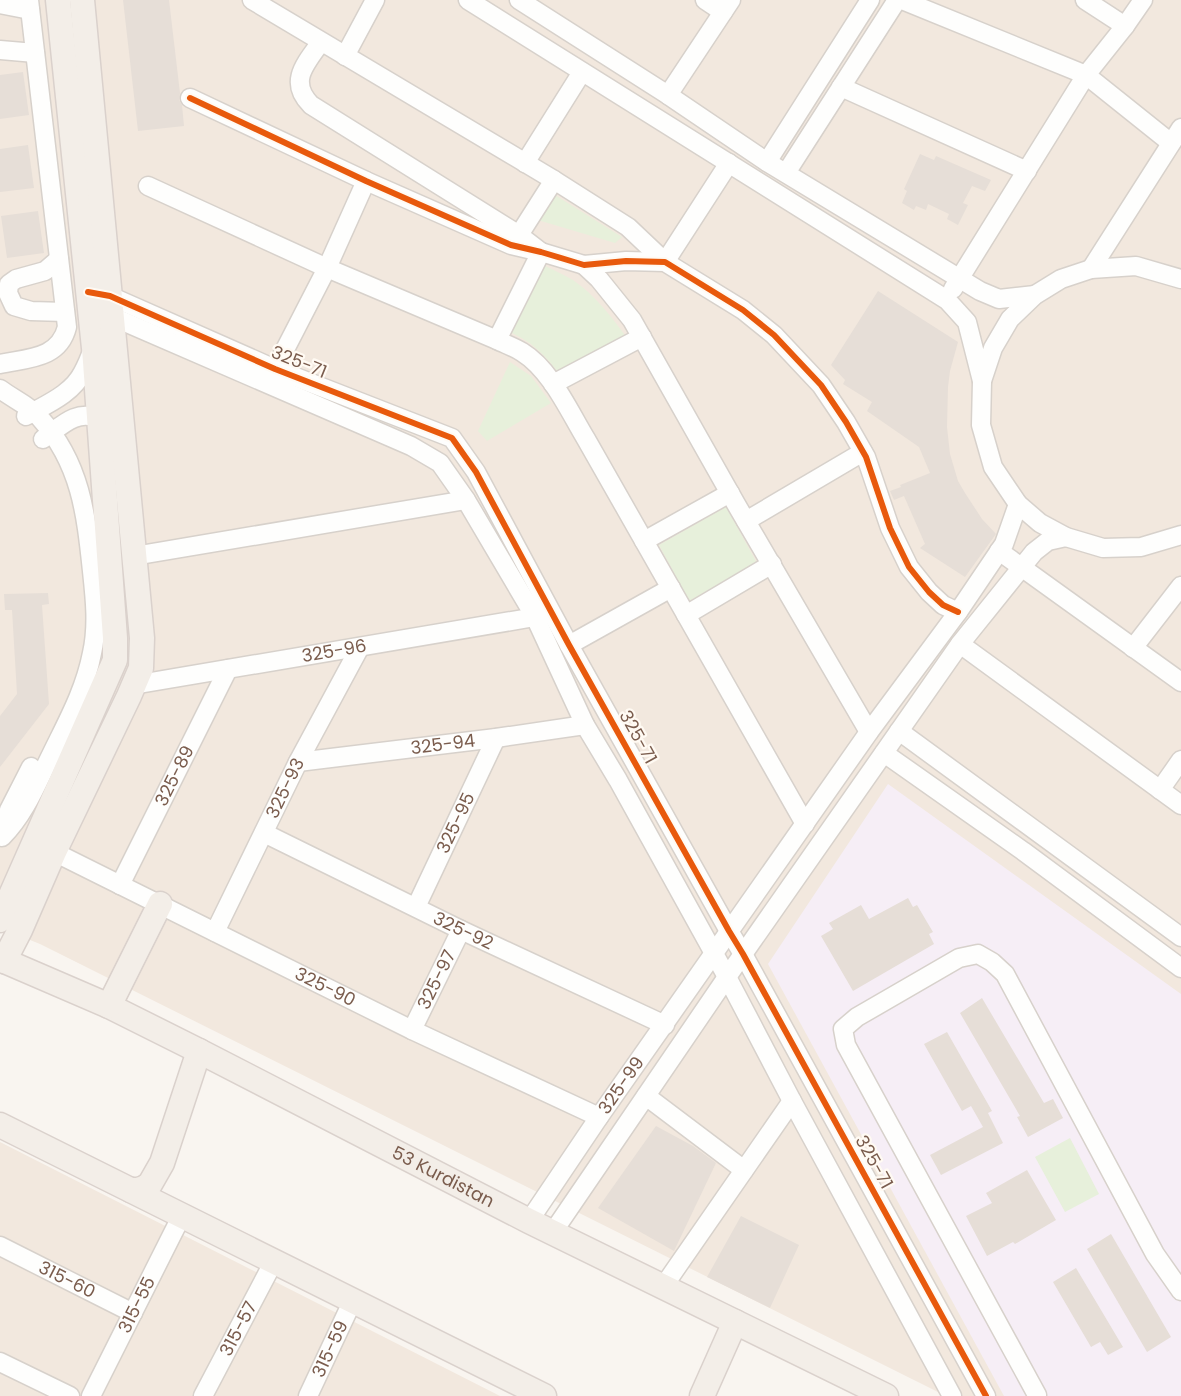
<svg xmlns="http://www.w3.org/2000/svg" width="1181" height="1396" font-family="Poppins,sans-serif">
<rect width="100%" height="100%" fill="#f9f5f0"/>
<g fill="#f2e8de">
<path d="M0,0h1181v1396h-235l-906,-452 -40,-16z"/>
<path d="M0,1142l500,254h-500z"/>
</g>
<path fill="#f6eef6" d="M888,784l293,210v402h-177l-236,-432z"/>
<g fill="#e7f0db">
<path d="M547,190l75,47 -7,6 -84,-25z"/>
<path d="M535,261c12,6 26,12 38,19 22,15 38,36 54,58l-68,35c-19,-23 -28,-32 -56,-44z"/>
<path d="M510,362l21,14 20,27 -64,38 -9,-10z"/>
<path d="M726,507l31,56 -68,38 -30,-56z"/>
<path d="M1070,1138l29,56 -34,18 -30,-55z"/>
</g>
<g fill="#e6ded7">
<path d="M123,0h46l11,93 -1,7 3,5 2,21 -46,5z"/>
<path d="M23,72l6,43 -29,4v-44z"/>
<path d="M28,145l6,43 -34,4v-43z"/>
<path d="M920,154l14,6 2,-4 55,24 -6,11 -13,-5 -9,17 5,2 -10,20 -11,-6 2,-5 -21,-10 -2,6 -10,-4 -2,4 -12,-7 5,-12 -3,-2z"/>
<path d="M38,211l6,42 -37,5 -6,-42z"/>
<path d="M878,291l80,51 -8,29 -2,16 -1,40 3,27 8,27 7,12 17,26 14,15 -31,43 -45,-29 5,-4 -21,-48 -10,4 -4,-9 11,-4 -1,-2 30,-12 -11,-26 -52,-36 5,-9 -29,-18 2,-4 -14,-15z"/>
<path d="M48,593l1,11 -7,1 7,99 -49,63v-51l17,-22 -5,-84h-7l-1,-16z"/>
<path d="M908,898l5,9 4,-2 10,17 6,10 -4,2 5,10 -81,47 -32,-55 12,-7 -4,-6 32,-18 8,14z"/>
<path d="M982,998l62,105 9,-4 10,19 -35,19 -11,-20 3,-1 -60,-103z"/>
<path d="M947,1032l45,79 -4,2 15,30 -62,32 -11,-20 53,-28 -12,-21 -9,5 -38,-67z"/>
<path d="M656,1126l37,20 23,17 -42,88 -76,-43z"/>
<path d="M1027,1170l29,50 -41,24 -2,-2 -26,14 -21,-40 26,-13 -6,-10z"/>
<path d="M741,1216l58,29 -29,63 -63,-31z"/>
<path d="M1111,1234l60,103 -24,15 -60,-103z"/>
<path d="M1076,1268l47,79 -15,8 -8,-13 -9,5 -38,-65z"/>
</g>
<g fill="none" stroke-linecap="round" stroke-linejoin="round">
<g stroke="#d7d1cb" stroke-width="21">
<g id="minor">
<path d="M252,0l302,180 74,47 37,35 64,-99"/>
<path d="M468,0l479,300 20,22 15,59"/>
<path d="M519,0l149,95 99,67 213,129 19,8 36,-4"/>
<path d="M705,0l18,12"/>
<path d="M902,0l184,75 85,68"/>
<path d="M1085,0l40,26"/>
<path d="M0,4l30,6"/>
<path d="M321,42c-16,22 -33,40 -10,63l208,130 22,17 -44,88"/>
<path d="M0,50l35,3"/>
<path d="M345,56l30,-56"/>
<path d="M841,87l186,84"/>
<path d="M668,95l63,-95"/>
<path d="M190,98l176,83 145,64 30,7 43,13 42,-4 39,1 78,48 31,25 47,50 25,37 20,35 24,71 19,39 20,25 14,13 15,7"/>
<path d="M767,162l103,-162"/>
<path d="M525,163l57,-91"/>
<path d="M786,173l111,-173"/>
<path d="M148,186l179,82 170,72c8,4 17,7 25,12 29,18 47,59 64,87l219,385"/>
<path d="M519,235l35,-55"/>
<path d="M59,259l-14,12 -29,8 -7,5 -1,9 6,13 17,5 34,1"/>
<path d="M584,265l15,14 33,41 104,184 133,228"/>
<path d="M1091,269l90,-141"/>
<path d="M1181,279l-45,-13 -45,3 -30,10 -26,16 -25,24 -17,29 -11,33 -1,44 12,42 25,37 22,19 26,14 37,11 38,-1 40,-12"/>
<path d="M953,289l133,-214 39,-49 18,-26"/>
<path d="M100,294l10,2 165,73 177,69 24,34 93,173 160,286 14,23 243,442"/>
<path d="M103,313l8,3 300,130 29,17 26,37 69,117 50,108 33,55 109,197 65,124 160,295"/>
<path d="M0,364c28,-6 59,-5 67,-37l-38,-327"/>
<path d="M275,369l52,-101 39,-87"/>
<path d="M553,384l89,-47"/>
<path d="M0,389c13,10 29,16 40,29 41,46 46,96 52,153 3,28 6,55 0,82 -7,37 -25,69 -41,102 -14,28 -26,59 -49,82"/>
<path d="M26,416c21,-12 46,-22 57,-44 4,-7 7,-15 10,-23"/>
<path d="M43,439c17,-12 34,-31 56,-20"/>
<path d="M746,521l117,-69"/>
<path d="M644,541l86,-48"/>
<path d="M999,551l182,131"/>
<path d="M134,556l332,-56"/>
<path d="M686,615l86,-51"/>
<path d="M960,644l221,161"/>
<path d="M569,645l102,-57"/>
<path d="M1133,648l48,-62"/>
<path id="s1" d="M133,685l402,-68"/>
<path d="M899,731l282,206"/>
<path d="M884,753l139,98 158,117"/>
<path id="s2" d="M298,762l198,-24 89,-13"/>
<path d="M1160,790l21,-30"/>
<path d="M3,832l6,-22 22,-43"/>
<path id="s3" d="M264,833l197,97 204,95"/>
<path id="s4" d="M54,852l358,178 187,87"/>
<path id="s5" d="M120,885l108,-216"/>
<path id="s6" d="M416,907l80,-169"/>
<path id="s7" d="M215,932l83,-170 62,-115"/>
<path id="s8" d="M412,1030l49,-100"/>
<path d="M646,1096l98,74"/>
<path id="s9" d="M529,1221l70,-104 270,-385 89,-120 46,-68 14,-40"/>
<path d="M553,1232l174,-255 233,-333 74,-92 14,-11 18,-4"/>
<path id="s10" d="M0,1246l133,67"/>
<path d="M663,1287l129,-186"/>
<path d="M0,1362l70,34"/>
<path d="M1037,1395l-191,-350 -3,-16 14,-12 102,-59 19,-4 14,8 13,12 150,280 26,37"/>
<path id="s11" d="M91,1396l91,-181"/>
<path id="s12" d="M203,1396l71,-135"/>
<path id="s13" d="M308,1396l45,-96"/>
</g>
</g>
<g stroke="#dad1cc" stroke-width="27">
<g id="major">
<path d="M0,920l115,-260v-22l-21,-290 -36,-348"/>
<path id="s14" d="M0,959l109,47 90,45 330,170 357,175"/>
<path d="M4,961l16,-31 34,-78 75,-156 12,-28 1,-30 -60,-638"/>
<path d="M109,1006l51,-102"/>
<path d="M0,1125l544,271"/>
<path d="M131,1190h7l6,-2 6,-4 12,-21 37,-112"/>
<path d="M702,1396l33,-74"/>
</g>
</g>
<use href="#minor" stroke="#fefefd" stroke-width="18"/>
<use href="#major" stroke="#f3eee8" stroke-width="24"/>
<g stroke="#fffaf3" stroke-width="10">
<g id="cycleway">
<path d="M190,98l176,83 145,64 30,7 43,13 42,-4 39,1 78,48 31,25 47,50 25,37 20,35 24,71 19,39 20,25 14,13 15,7"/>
<path d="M88,292l22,4 165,73 177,69 24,34 93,173 160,286 14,23 243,442"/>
</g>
</g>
<use href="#cycleway" stroke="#e8590c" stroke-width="6"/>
</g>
<g text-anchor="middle" stroke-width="4.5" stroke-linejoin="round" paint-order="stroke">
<g font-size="18" fill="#7a5c4d" stroke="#fffaf3">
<text transform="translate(299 362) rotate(22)" y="6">325-71</text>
<text dy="6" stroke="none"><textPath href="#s1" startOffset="204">325-96</textPath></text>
<text transform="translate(638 737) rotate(61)" y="6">325-71</text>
<text dy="6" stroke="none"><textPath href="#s2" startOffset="146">325-94</textPath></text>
<text dy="6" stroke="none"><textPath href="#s5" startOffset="122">325-89</textPath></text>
<text dy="6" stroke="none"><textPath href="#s7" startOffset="160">325-93</textPath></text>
<text dy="6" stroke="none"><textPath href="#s6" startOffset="93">325-95</textPath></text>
<text dy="6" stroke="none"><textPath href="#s3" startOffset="222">325-92</textPath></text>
<text dy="6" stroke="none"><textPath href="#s8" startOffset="56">325-97</textPath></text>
<text dy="6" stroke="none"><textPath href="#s4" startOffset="303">325-90</textPath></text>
<text dy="6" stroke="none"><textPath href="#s9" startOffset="164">325-99</textPath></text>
<text transform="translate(874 1162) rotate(61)" y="6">325-71</text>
<text dy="6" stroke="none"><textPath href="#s14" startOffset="494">53 Kurdistan</textPath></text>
<text dy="6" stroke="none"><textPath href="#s10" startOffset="75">315-60</textPath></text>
<text dy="6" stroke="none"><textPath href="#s11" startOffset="102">315-55</textPath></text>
<text dy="6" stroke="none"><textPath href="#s12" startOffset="76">315-57</textPath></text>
<text dy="6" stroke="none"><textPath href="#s13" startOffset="52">315-59</textPath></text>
</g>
</g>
</svg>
